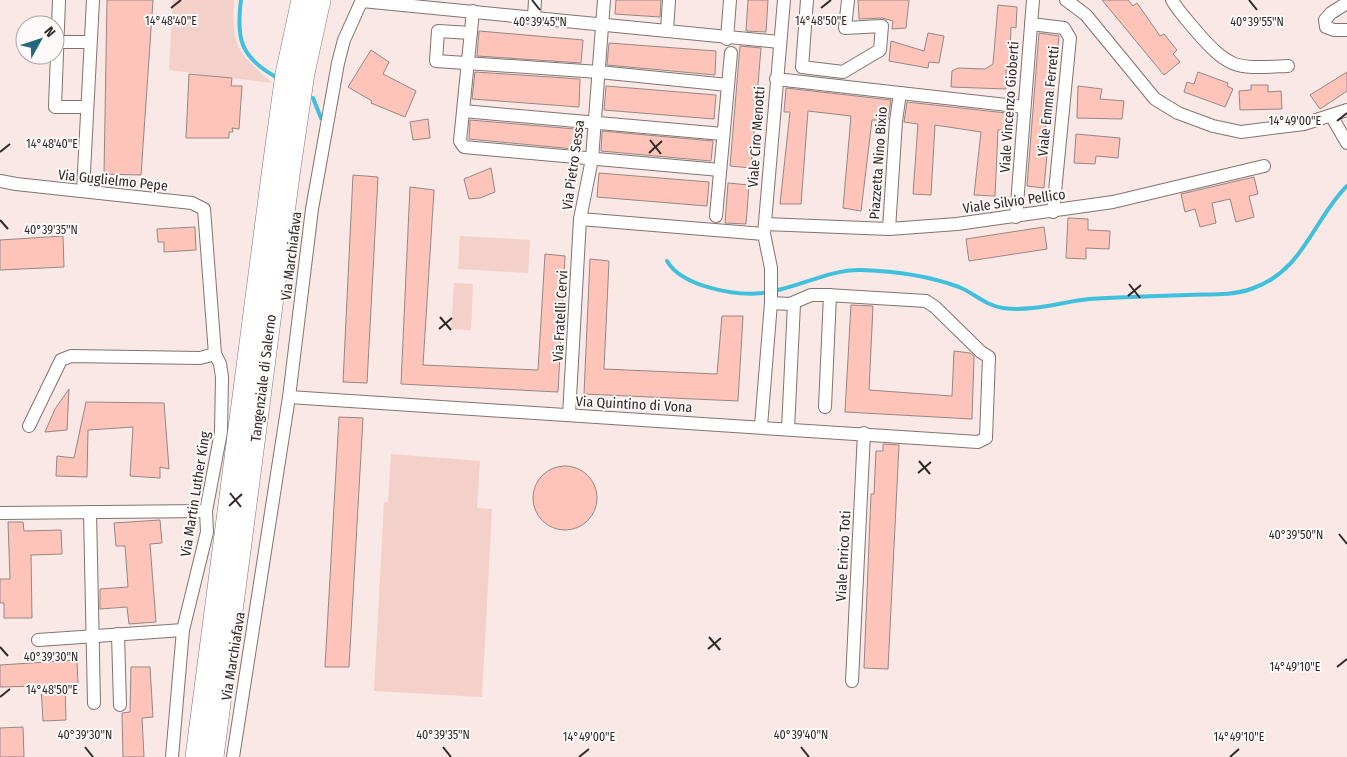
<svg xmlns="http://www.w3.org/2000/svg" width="1347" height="757" font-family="'Fira Sans Condensed',sans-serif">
<rect width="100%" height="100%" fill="#f9e8e5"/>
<g fill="#f3d0c9">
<path d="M173,0h61c-3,48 4,52 38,83l-103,-13z"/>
<path d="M460,236l70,4 -2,33 -70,-4z"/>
<path d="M454,283l19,1 -2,46 -20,-1z"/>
<path d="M391,454l89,7 -3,47 15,1 -10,188 -108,-6 10,-189h4z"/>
</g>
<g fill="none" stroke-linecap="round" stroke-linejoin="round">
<g stroke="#41c0dd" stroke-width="4">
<path d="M241,0c-5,38 -1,57 35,77"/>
<path d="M313,98l8,20"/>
<path d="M667,261c15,26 69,35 96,32 34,-4 65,-24 99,-23 32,1 67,6 97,17 15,6 27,19 44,21 29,4 58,-6 86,-9 33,-2 66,-3 99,-4 21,-1 43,1 63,-6 53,-18 61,-68 96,-103"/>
</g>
</g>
<g fill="#ffc4b9" stroke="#968784">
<path d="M107,0h46l-12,175 -37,-1z"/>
<path d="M616,0h45l-1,17 -45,-3z"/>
<path d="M748,0h20l-2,32 -20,-1z"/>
<path d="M858,0h51l-3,28 -14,1 1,-8 -11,-3 -23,1z"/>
<path d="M1102,0h26l5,6 4,-3 23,33 4,-2 13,16 -4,4 7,8 -16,13z"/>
<path d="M998,5l19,2 -1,21 -5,-1 -1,23h4l-2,20h-6v19l-55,-2 1,-16 6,-3 27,1 8,-5z"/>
<path d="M479,31l104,9 -2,23 -104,-7z"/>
<path d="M928,33l16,3 -5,27 -10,-1 -1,6 -39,-7 2,-20 33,10z"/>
<path d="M1039,33l20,3 -8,81h-5l-1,14h4l-5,57 -17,-2z"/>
<path d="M609,43l107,8 -1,24 -108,-10z"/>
<path d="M740,46l21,2 -10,120 -21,-2z"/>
<path d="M371,50l18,12 -6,12 33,17 -11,26 -34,-14 1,-2 -24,-14z"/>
<path d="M475,72l105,7 -1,28 -107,-8z"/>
<path d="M1198,72l30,11 -1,3 6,3 -8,18 -41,-15 3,-10 7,2z"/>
<path d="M1347,72v19l-27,18 -10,-14z"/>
<path d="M189,74l43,4 -1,8h11l-3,43 -7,-1 1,4h-4v6h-43z"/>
<path d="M1251,85h17v7l13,-1 1,18 -42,1 -1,-19 12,-1z"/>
<path d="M606,86l110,9 -2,24 -110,-9z"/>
<path d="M1078,86l24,3 -2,10 24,2 -2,18 -45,-1z"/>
<path d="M786,88l105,12 -3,20h-16l-11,91 -18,-3 8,-92 -43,-5 -7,93h-21l10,-92h-6z"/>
<path d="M907,102l99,11 -1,17h-7l-3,66 -21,-1 7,-63 -46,-7 -4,70 -18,-1 5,-70 -14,-2z"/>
<path d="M428,119l2,19 -17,2 -3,-18z"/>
<path d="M470,120l105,9 -1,20 -105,-10z"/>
<path d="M602,131l111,10 -2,20 -110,-10z"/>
<path d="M1076,134l44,4 -2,20 -22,-2 -1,8 -21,-1z"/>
<path d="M491,168l4,24 -15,6 -11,1 -5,-20z"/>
<path d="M599,173l110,9 -2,24 -110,-9z"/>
<path d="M353,175l25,2 -11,206 -24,-1z"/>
<path d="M1254,177l4,17 -9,2 5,21 -18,5 -6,-23 -18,4 4,20 -16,4 -5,-18 -10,3 -4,-18z"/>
<path d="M728,183l21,2 -3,39 -21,-1z"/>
<path d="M410,187l24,3 -11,175 115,5 7,-116 20,2 -7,136 -157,-8z"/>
<path d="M1068,218l20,1v11l22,1 -1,18 -23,-1v11l-20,-1z"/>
<path d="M195,227l1,23 -32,2v-10h-6l-1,-13z"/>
<path d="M1044,227l3,22 -78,12 -3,-22z"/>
<path d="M63,236l1,31 -64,3v-30z"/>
<path d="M590,259l19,2 -5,108 113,5 5,-58h21l-5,85 -154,-7z"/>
<path d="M851,305l22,1 -4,84 83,6 2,-45 16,2 4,3 -2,63 -127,-7z"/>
<path d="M69,389l-2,41 -22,2 10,-23z"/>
<path d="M86,402l78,1 5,66 -9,-2v11l-30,-2 3,-49 -45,3 -1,47 -31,-1 1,-20 17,2z"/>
<path d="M339,417l24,1 -14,249h-24z"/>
<path d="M883,444l16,1 -11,224 -24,-1 7,-174h3l2,-43h7z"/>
<circle cx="565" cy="498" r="32"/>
<path d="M160,520l2,23 -12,1 6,78 -27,2 -2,-17 -27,2v-20l28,-2 -3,-41h-9l-2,-23z"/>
<path d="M8,522h15l1,9 37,-1 1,24 -31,1 1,63h-28v-15h-4v-24h10z"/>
<path d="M77,660l1,25h-13l1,35 -23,1 -2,-35 -41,1v-22z"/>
<path d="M131,667h19l3,50 -11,1 2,39h-21l-1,-44 8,-1z"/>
<path d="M23,727l1,30h-24v-29z"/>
</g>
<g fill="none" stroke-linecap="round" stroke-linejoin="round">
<g stroke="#827370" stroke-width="14">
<g id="street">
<path d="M59,0l-4,107h32"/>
<path d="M604,0l-12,159 -12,60 184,15"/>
<path d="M807,0l-5,67 41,5 37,-22 2,-24 -37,2 3,-28"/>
<path d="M1066,0l20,15 69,84 23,14 35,13 28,6 63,-8 43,-14"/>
<path d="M1172,0c6,11 16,21 24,31 35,40 40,37 92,35"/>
<path d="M362,1l417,41"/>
<path d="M1347,3l-16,10 -6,7 1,7 8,3h13"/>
<path d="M473,11l-13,130 4,6 256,23"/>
<path d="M534,17l1,-17"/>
<path d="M1031,24l33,4 6,10 -17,174"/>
<path d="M667,30l2,-30"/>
<path d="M471,33l-33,-2 -2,30 163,11 129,13"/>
<path d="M727,39l3,-39"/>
<path d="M57,42h33"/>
<path d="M776,79l248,28"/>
<path d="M463,111l260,23"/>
<path d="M1332,117l15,26"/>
<path d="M0,181l16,3 176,19 12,6 11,145 5,10 2,13 -1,55 -15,79 1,21 -24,98 -11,127"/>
<path d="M83,191l10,-191"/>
<path d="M716,216l15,-163"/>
<path d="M1016,217l17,-217"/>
<path d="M765,224l124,5 68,-5 156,-22 151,-36"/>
<path d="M889,229l7,-108 3,-21"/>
<path d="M289,397l689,45 8,-4 3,-81 -8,-5 -46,-45 -9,-6 -99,-6h-16l-21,9 -19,-1"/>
<path d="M825,407l5,-112"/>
<path d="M569,415l11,-196"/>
<path d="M29,426l32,-66 10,-4 129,2 15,-4"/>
<path d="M761,426l10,-123v-35l-7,-34 20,-234"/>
<path d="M788,429l6,-125"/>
<path d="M90,512l4,191"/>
<path d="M0,513l206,-2"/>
<path d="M118,634l2,71"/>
<path d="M38,640l145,-10"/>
<path d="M852,681l12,-248"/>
<path d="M233,757l56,-360 23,-188 26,-146 6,-23 18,-40"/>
</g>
</g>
<g stroke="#827370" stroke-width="22">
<g id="highway">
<path d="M196,757l78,-597 12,-86 16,-74"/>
<path d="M213,757l76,-582 15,-102 16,-73"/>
</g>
</g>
<use href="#street" stroke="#fff" stroke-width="12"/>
<use href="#highway" stroke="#fff" stroke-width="21"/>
</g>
<path fill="none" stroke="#2f2928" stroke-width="2" d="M532,0l8,10M1249,0l8,10M171,8l10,-8M821,8l10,-8M1337,121l10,-8M650,140l11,14M0,152l10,-8M649,153l13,-12M0,220l8,9M1129,284l11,14M1128,296l13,-11M440,317l11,13M439,329l13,-11M919,461l11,13M918,473l13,-11M230,493l11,14M229,506l13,-12M1339,534l8,10M709,637l11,13M0,647l8,9M708,649l13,-11M1337,667l10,-8M0,697l10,-8M85,747l8,10M443,747l8,10M801,747l8,10M579,757l10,-8M1230,757l9,-8"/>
<g text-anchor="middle" stroke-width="4" stroke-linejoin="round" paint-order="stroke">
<g font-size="14" fill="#2f2928" stroke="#fdf9f8">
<text transform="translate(1048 101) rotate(-84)" y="5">Viale Emma Ferretti</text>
<text transform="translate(1009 107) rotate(-86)" y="5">Viale Vincenzo Gioberti</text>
<text transform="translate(756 137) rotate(-86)" y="5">Viale Ciro Menotti</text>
<text transform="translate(878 163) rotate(-86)" y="5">Piazzetta Nino Bixio</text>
<text transform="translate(573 165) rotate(-82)" y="5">Via Pietro Sessa</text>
<text transform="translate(113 180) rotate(6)" y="5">Via Guglielmo Pepe</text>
<text transform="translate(1014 201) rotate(-8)" y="5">Viale Silvio Pellico</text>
<text transform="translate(291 256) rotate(-83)" y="5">Via Marchiafava</text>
<text transform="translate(560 316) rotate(-87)" y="5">Via Fratelli Cervi</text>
<text transform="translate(263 378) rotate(-83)" y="5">Tangenziale di Salerno</text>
<text transform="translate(634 404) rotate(3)" y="5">Via Quintino di Vona</text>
<text transform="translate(195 494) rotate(-81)" y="5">Via Martin Luther King</text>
<text transform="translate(843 556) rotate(-87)" y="5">Viale Enrico Toti</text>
<text transform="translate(233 656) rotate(-81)" y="5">Via Marchiafava</text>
</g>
</g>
<g font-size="12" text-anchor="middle" fill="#2f2928" stroke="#fdf9f8" stroke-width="4" stroke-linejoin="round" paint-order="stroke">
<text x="171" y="25">14°48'40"E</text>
<text x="821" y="25">14°48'50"E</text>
<text x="540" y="26">40°39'45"N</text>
<text x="1257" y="26">40°39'55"N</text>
<text x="1295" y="125">14°49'00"E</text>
<text x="52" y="148">14°48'40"E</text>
<text x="51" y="234">40°39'35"N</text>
<text x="1296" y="539">40°39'50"N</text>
<text x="51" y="661">40°39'30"N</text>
<text x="1295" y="671">14°49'10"E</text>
<text x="52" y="694">14°48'50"E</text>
<text x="85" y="739">40°39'30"N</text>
<text x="443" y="739">40°39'35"N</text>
<text x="801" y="739">40°39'40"N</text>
<text x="589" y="741">14°49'00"E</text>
<text x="1239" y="741">14°49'10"E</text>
</g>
<g transform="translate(40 40) rotate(50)"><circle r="24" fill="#fdf9f8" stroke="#aba6a5"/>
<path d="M0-4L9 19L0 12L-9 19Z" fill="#246979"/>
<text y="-8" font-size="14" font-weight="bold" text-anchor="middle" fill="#2f2928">N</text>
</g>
</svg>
